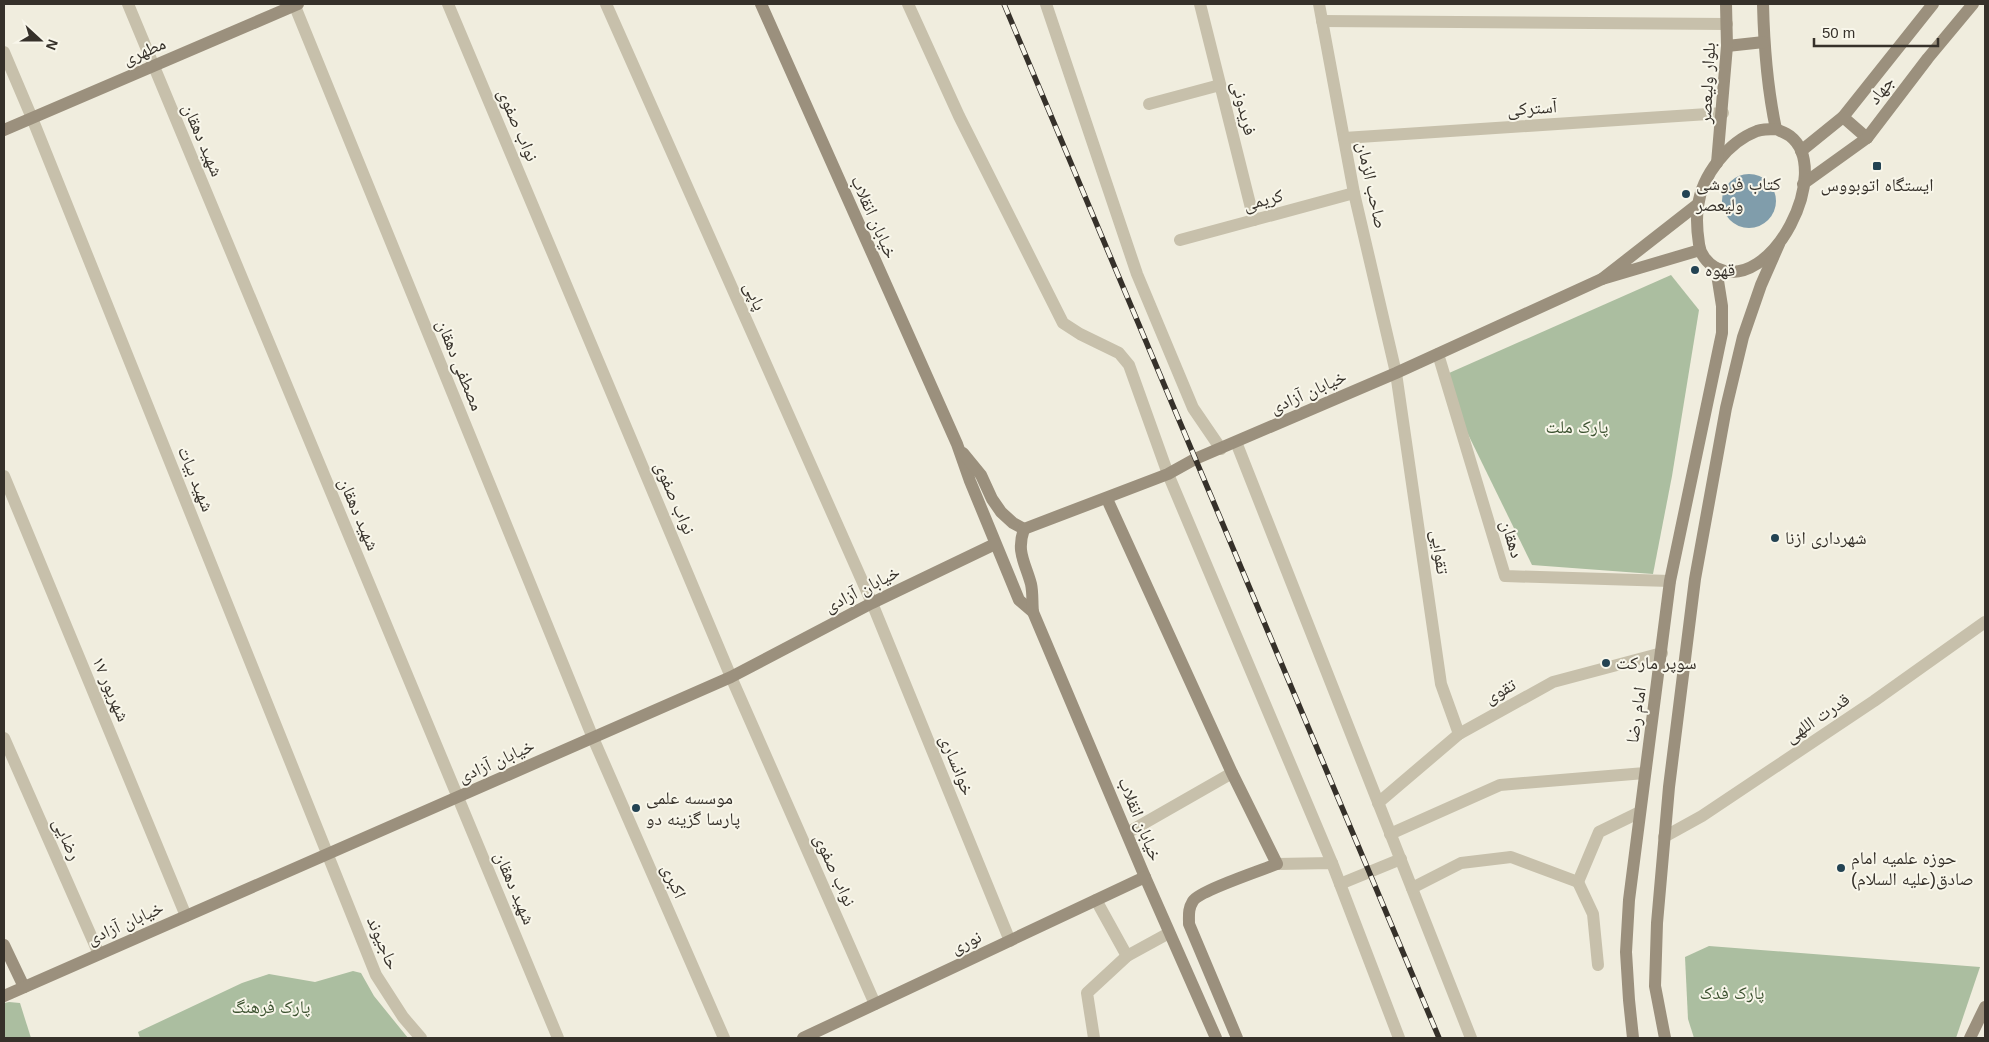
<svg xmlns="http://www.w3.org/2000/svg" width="1989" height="1042" font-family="Arial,'Noto Naskh Arabic',sans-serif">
<rect width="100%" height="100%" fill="#f0edde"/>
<g fill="#abbea0">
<path d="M1671,275l28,35 -27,166 -19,98 -121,-9 -92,-188z"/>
<path d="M1709,946l271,21 -24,71h-262l-6,-19 -3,-62z"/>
<path d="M353,971l8,2 13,23 34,42h-268l-2,-6 104,-49 27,-9 46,8z"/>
<path d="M9,1002l11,1 11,35h-27v-35z"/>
</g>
<circle fill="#809dab" cx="1749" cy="201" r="27"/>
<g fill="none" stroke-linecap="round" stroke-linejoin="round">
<g stroke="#c7c0ab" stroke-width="12">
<path d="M128,4l430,1034"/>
<path d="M294,4l299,734 131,300"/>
<path d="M448,4l283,673 144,327"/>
<path d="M606,4l266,599 138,338"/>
<path d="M908,4l51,112 104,207 17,11 39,19 10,12 39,109 164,389"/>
<path d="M1046,4l91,270 56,134 28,41"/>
<path d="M1200,4l54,216"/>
<path d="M1319,4l35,189 42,180 45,311 18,50"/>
<path d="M1322,21l405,3"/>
<path d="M4,52l28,66 344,857 27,42 18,21"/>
<path d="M1149,104l71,-19"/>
<path d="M1344,138l379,-25"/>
<path d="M1180,240l174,-47"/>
<path d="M1438,354l67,222 165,5"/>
<path d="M1236,442l235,596"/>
<path d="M4,476l182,440"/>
<path d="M4,738l95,216"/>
<path d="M1378,803l81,-69 94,-52 109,-29"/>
<path d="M1127,833l105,-60"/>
<path d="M1390,834l110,-49 145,-12"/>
<path d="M1664,837l38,-21 172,-115 111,-79"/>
<path d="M1277,864l55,-1 67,175"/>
<path d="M1578,882l15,32 5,51"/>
<path d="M1340,884l61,-25"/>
<path d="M1412,888l49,-25 50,-6 67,25 21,-50 41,-20"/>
<path d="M1096,900l31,56"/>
<path d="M1094,1038l-7,-45 40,-37 42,-23"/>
</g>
<g stroke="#9b907d" stroke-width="12">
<path d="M761,4l196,440 13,37 49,119 14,12"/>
<path d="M1763,4c1,42 4,83 13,125"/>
<path d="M1727,46l37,-4"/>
<path d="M1843,117l24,21"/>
<path d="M1776,129c4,2 10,4 14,7 44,34 -18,159 -74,132 -9,-5 -16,-14 -17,-24 -2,-13 -3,-25 -1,-38 4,-31 30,-64 59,-75 6,-2 13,-2 19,-2z"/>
<path d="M4,130l294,-126"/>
<path d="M1801,151l42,-34 90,-113"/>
<path d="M1717,163l10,-117 -1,-42"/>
<path d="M1803,184l64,-46 61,-80 45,-54"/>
<path d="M1698,204l-96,75 98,-29"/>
<path d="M963,453l18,22 11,24 9,13 12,11 11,6"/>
<path d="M1107,499l125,274 45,91c-15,6 -78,27 -84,37 -5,8 -4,14 -4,23l48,114"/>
<path d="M1024,529l144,-55 27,-15 201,-86 206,-94"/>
<path d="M1024,529c-8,23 1,33 7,55 2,9 1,19 2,28l112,265 71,161"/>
<path d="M4,945l20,42"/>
<path d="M4,996l727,-319 141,-74 123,-59"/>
<path d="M803,1038l342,-161"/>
<path d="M1633,1038l-4,-38 -3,-48 3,-52 41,-319 52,-248v-27l-6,-38"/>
<path d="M1665,1038l-10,-52 2,-63 12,-136 26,-208 31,-171 17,-71 18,-52 18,-41"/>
<path d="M1970,1038l15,-31"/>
</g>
<g stroke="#36312a" stroke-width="5.5">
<path id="rail" d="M1004,4l435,1034"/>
</g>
<use href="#rail" stroke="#f8f6ea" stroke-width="4" stroke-dasharray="11" stroke-linecap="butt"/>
</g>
<g fill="#234353" stroke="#f8f6ea" stroke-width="2">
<rect x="1872" y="161" width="10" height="10" rx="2.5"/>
<circle cx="1686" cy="194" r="5"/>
<circle cx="1695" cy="270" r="5"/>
<circle cx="1775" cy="538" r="5"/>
<circle cx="1606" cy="663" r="5"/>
<circle cx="636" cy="808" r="5"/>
<circle cx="1841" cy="868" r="5"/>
</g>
<g text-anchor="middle" stroke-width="4" stroke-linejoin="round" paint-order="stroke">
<g font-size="18" fill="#36312a" stroke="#f8f6ea">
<text transform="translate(144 51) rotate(-23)" y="6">مطهری</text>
<text transform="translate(1707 83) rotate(-87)" y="6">بلوار ولیعصر</text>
<text transform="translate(1881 90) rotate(-52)" y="6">جهاد</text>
<text transform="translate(1244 108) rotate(76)" y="6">فریدونی</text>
<text transform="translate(1532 108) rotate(-4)" y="6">آسترکی</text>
<text transform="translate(518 125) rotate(67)" y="6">نواب صفوی</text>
<text transform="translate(203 140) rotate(67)" y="6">شهید دهقان</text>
<text transform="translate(1372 185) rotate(78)" y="6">صاحب الزمان</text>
<text transform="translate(1263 200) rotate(-15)" y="6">کریمی</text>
<text transform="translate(874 217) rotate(66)" y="6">خیابان انقلاب</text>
<text transform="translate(755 296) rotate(66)" y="6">پاپی</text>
<text transform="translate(460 365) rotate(68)" y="6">مصطفی دهقان</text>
<text transform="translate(1308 392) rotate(-24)" y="6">خیابان آزادی</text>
<text transform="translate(196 479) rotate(68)" y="6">شهید بیات</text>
<text transform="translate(675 498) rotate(67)" y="6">نواب صفوی</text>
<text transform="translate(359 514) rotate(67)" y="6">شهید دهقان</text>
<text transform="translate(1512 539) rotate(73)" y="6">دهقان</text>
<text transform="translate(1440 552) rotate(82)" y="6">تقوایی</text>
<text transform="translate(862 589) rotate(-27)" y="6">خیابان آزادی</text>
<text transform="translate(111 689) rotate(67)" y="6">۱۷ شهریور</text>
<text transform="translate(1500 691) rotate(-29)" y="6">تقوی</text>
<text transform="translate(1636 715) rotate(-82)" y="6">امام رضا</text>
<text transform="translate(1817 718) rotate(-34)" y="6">قدرت اللهی</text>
<text transform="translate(496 761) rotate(-24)" y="6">خیابان آزادی</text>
<text transform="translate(957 765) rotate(68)" y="6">خوانساری</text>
<text transform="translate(1140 819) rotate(68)" y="6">خیابان انقلاب</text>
<text transform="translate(67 839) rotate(66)" y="6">رضایی</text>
<text transform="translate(835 870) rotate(66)" y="6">نواب صفوی</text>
<text transform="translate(674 881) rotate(66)" y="6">اکبری</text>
<text transform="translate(515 888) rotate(67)" y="6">شهید دهقان</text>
<text transform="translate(125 923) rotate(-24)" y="6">خیابان آزادی</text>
<text transform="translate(966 942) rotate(-25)" y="6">نوری</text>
<text transform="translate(383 943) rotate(67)" y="6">حاجیوند</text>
</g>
<g font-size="18" fill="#36312a" stroke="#f8f6ea" text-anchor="start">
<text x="1696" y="190">کتاب فروشی<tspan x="1696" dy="21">ولیعصر</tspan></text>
<text x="1877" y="191" text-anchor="middle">ایستگاه اتوبووس</text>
<text x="1705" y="276">قهوه</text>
<text x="1785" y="544">شهرداری ازنا</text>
<text x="1616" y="669">سوپر مارکت</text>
<text x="646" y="804">موسسه علمی<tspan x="646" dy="21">پارسا گزینه دو</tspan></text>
<text x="1851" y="864">حوزه علمیه امام<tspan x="1851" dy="21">صادق(علیه السلام)</tspan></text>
</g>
<g font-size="18" fill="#3c5230" stroke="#f8f6ea">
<text x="1577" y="433">پارک ملت</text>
<text x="1732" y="999">پارک فدک</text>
<text x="271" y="1013">پارک فرهنگ</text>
</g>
</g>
<rect width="1989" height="1042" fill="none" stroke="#36312a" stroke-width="10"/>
<g transform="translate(40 40) rotate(111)" stroke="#f8f6ea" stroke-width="4" paint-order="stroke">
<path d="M0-4L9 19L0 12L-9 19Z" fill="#36312a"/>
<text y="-8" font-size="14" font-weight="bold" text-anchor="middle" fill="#36312a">N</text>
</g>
<path d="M1814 38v8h124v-8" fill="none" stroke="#36312a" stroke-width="2.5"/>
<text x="1822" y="38" font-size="15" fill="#36312a" stroke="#f8f6ea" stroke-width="4" paint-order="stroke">50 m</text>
</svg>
